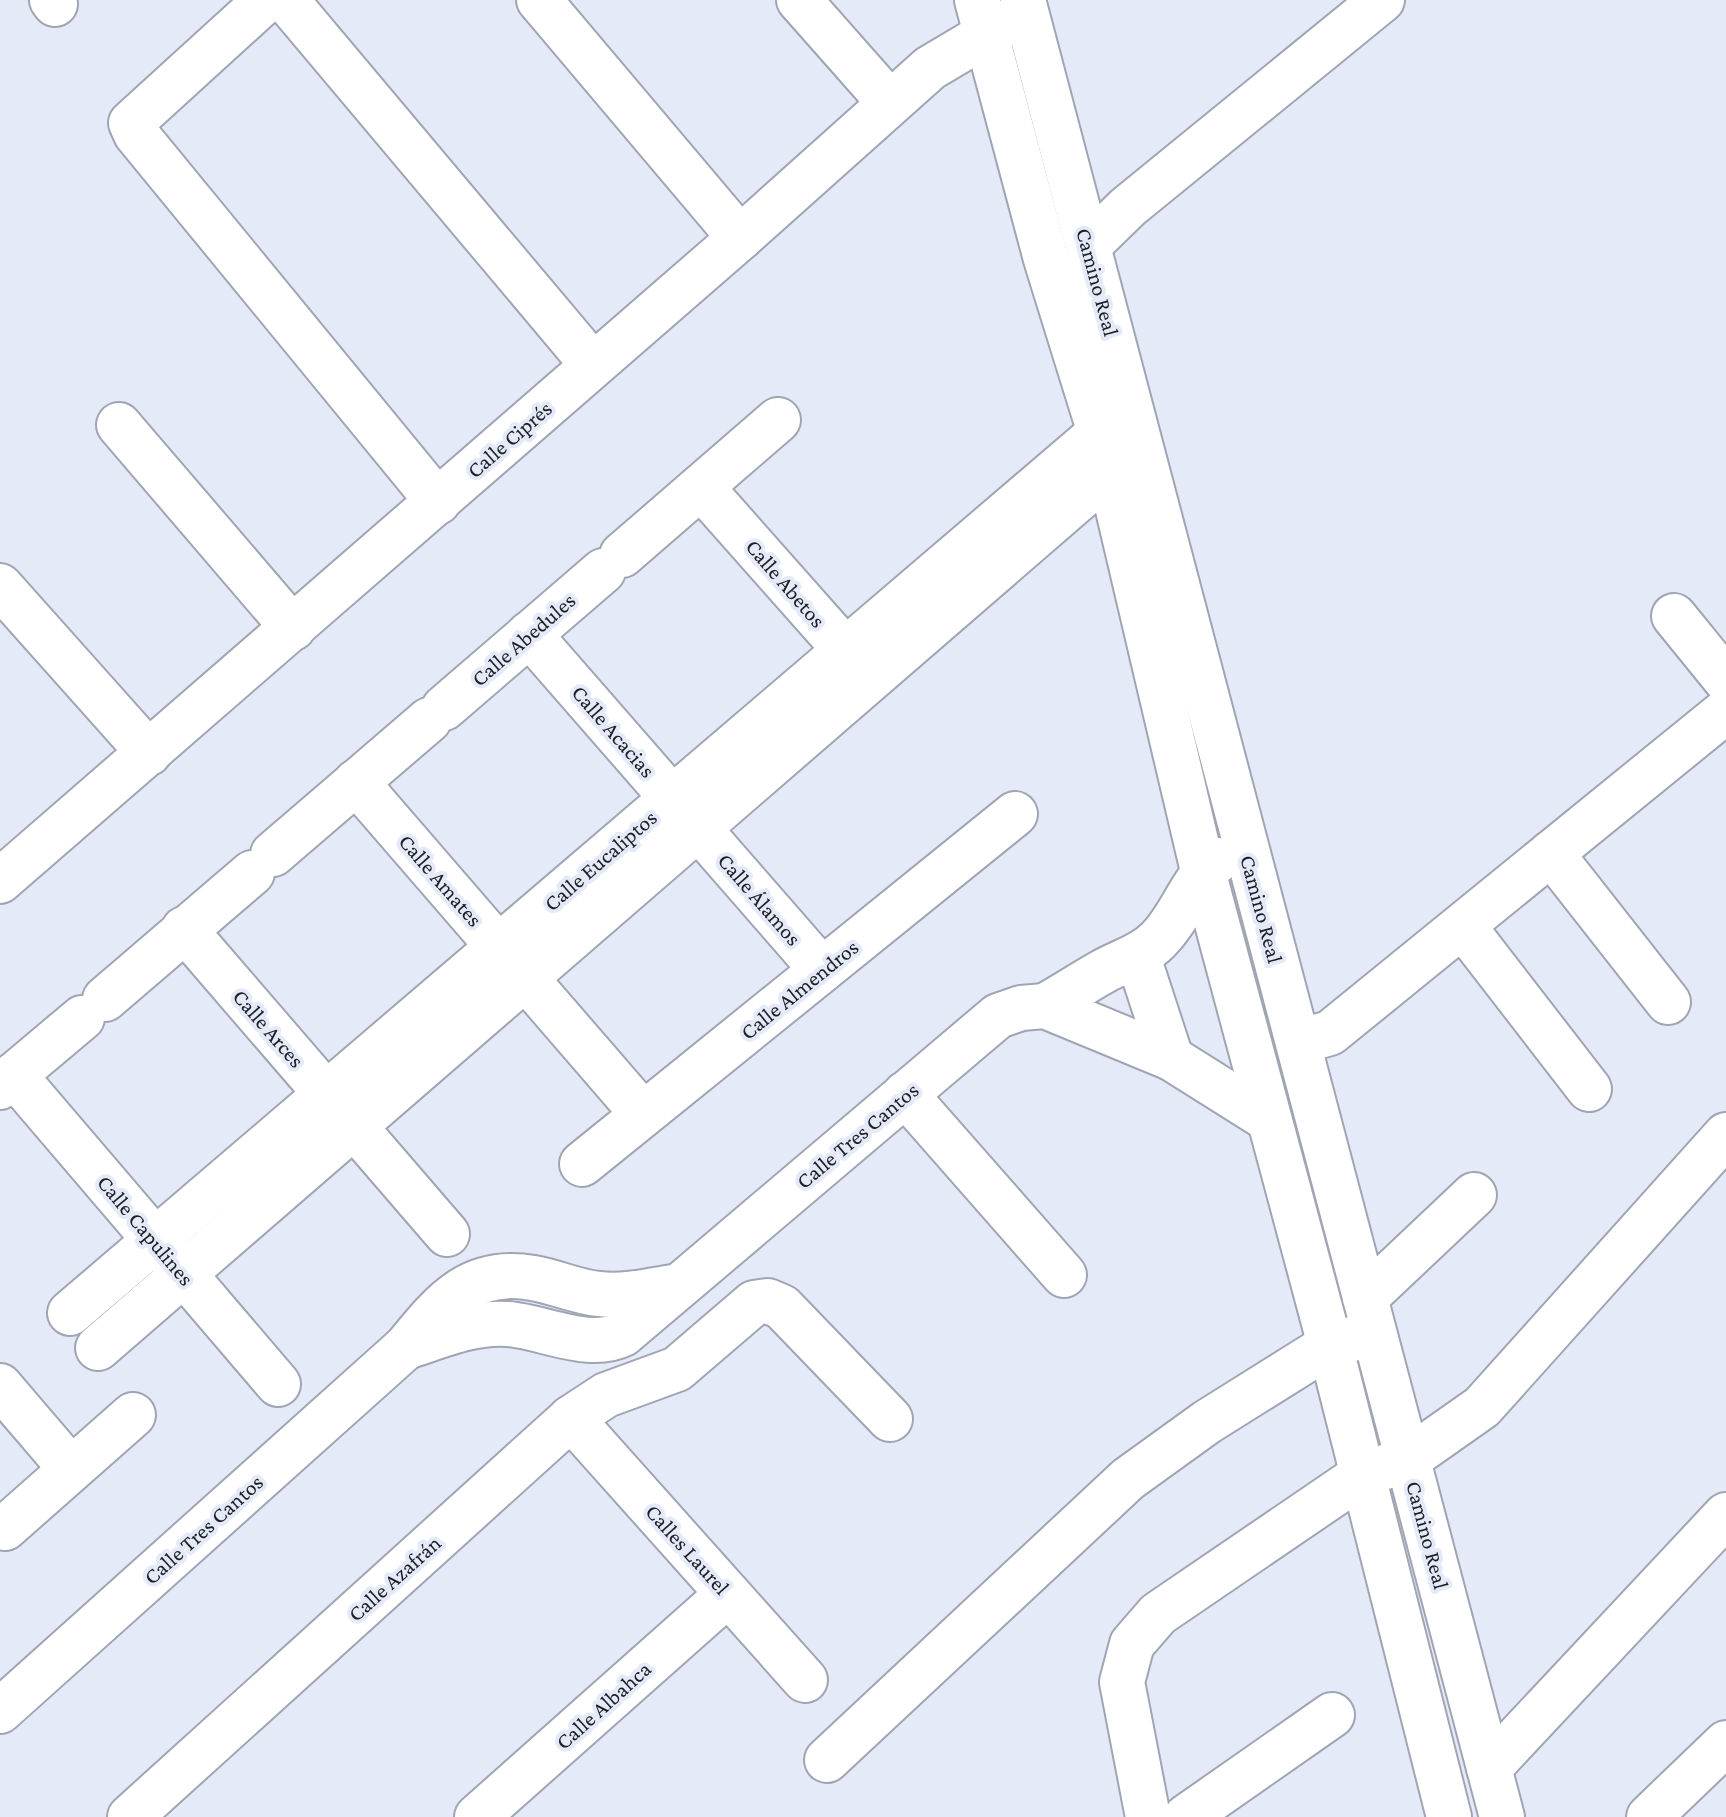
<svg xmlns="http://www.w3.org/2000/svg" width="1726" height="1817" font-family="'Crimson Pro',serif">
<rect width="100%" height="100%" fill="#e5eaf9"/>
<g fill="none" stroke-linecap="round" stroke-linejoin="round">
<g stroke="#a0a5b3" stroke-width="48">
<g id="minor">
<path d="M52,0l3,4"/>
<path d="M266,0l-135,123 5,11 302,368"/>
<path d="M286,0l307,365"/>
<path d="M539,0l201,238"/>
<path d="M799,0l91,103"/>
<path d="M977,0l69,259 54,174 103,438 127,474 119,472"/>
<path d="M1023,0l479,1817"/>
<path d="M1088,246l40,-39 254,-207"/>
<path d="M119,425l174,203"/>
<path d="M701,487l163,184"/>
<path d="M622,555l156,-135"/>
<path d="M0,586l149,167"/>
<path d="M1674,616l52,64"/>
<path d="M529,634l293,336"/>
<path d="M444,708l159,-137"/>
<path d="M356,782l287,332"/>
<path d="M1551,853l117,149"/>
<path d="M273,854l156,-134"/>
<path d="M0,881l740,-643 190,-170 81,-48"/>
<path d="M1463,926l126,163"/>
<path d="M184,929l263,305"/>
<path d="M1138,957l33,101"/>
<path d="M105,999l147,-126"/>
<path d="M1045,1006c20,-11 39,-24 59,-35 20,-11 38,-15 54,-31 25,-25 31,-58 60,-80"/>
<path d="M1298,1042l32,-9 396,-322"/>
<path d="M14,1075l264,309"/>
<path d="M0,1087l82,-69"/>
<path d="M905,1094l159,181"/>
<path d="M582,1164l433,-350"/>
<path d="M1365,1298l109,-103"/>
<path d="M70,1313l1047,-895"/>
<path d="M406,1347c32,-10 68,-26 102,-23 36,3 81,27 115,10l375,-318 23,-8 24,-2 126,52 97,61"/>
<path d="M98,1348l1029,-891"/>
<path d="M0,1386l71,83"/>
<path d="M571,1418l234,262"/>
<path d="M5,1528l128,-113"/>
<path d="M0,1711l406,-364c36,-44 64,-80 127,-69 23,4 44,14 66,16 27,3 54,-4 80,-8"/>
<path d="M827,1760l301,-281 79,-57 123,-77 26,-7"/>
<path d="M1489,1768l237,-253"/>
<path d="M130,1817l441,-399 35,-23 71,-26 77,-66 14,-2 14,6 108,112"/>
<path d="M477,1817l251,-223"/>
<path d="M1148,1817l-26,-135 10,-38 26,-30 204,-139 46,-16 74,-52 244,-272"/>
<path d="M1186,1817l146,-102"/>
<path d="M1649,1817l77,-74"/>
</g>
</g>
<use href="#minor" stroke="#fff" stroke-width="44"/>
</g>
<g text-anchor="middle" stroke-width="8" stroke-linejoin="round" paint-order="stroke">
<g font-size="22" fill="#1d1f24" stroke="#e5eaf9">
<text transform="translate(1098 282) rotate(75)" y="8">Camino Real</text>
<text transform="translate(509 439) rotate(-41)" y="8">Calle Ciprés</text>
<text transform="translate(786 583) rotate(49)" y="8">Calle Abetos</text>
<text transform="translate(523 639) rotate(-41)" y="8">Calle Abedules</text>
<text transform="translate(614 731) rotate(49)" y="8">Calle Acacias</text>
<text transform="translate(600 860) rotate(-41)" y="8">Calle Eucaliptos</text>
<text transform="translate(441 880) rotate(49)" y="8">Calle Amates</text>
<text transform="translate(760 899) rotate(49)" y="8">Calle Álamos</text>
<text transform="translate(1262 909) rotate(75)" y="8">Camino Real</text>
<text transform="translate(799 989) rotate(-39)" y="8">Calle Almendros</text>
<text transform="translate(269 1028) rotate(49)" y="8">Calle Arces</text>
<text transform="translate(857 1135) rotate(-40)" y="8">Calle Tres Cantos</text>
<text transform="translate(146 1230) rotate(50)" y="8">Calle Capulines</text>
<text transform="translate(203 1529) rotate(-42)" y="8">Calle Tres Cantos</text>
<text transform="translate(1428 1535) rotate(75)" y="8">Camino Real</text>
<text transform="translate(688 1549) rotate(48)" y="8">Calles Laurel</text>
<text transform="translate(394 1578) rotate(-42)" y="8">Calle Azafrán</text>
<text transform="translate(603 1705) rotate(-42)" y="8">Calle Albahca</text>
</g>
</g>
</svg>
